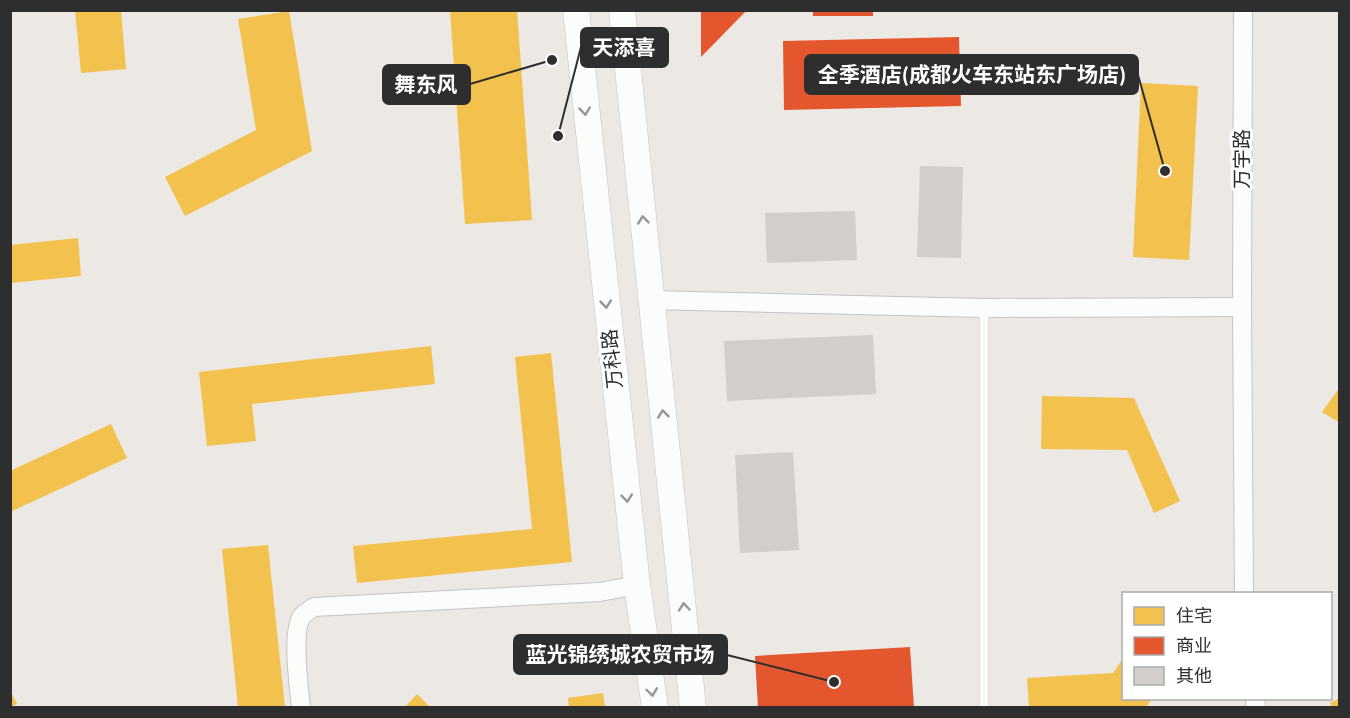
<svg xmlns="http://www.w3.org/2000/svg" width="1350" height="718" font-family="'Source Sans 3','Noto Sans SC',sans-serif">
<rect width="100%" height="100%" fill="#ece8e4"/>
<g fill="#f2c14e">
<path d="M75,10h46l5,59 -45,4z"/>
<path d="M450,10h67l15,210 -67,4z"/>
<path d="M289,11l23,140 -127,65 -20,-39 91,-47 -18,-111z"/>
<path d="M1141,83l57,3 -9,174 -56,-3z"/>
<path d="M78,238l3,38 -71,7v-38z"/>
<path d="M431,346l4,38 -183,20 4,37 -49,5 -8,-74z"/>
<path d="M551,353l21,209 -215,21 -4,-37 179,-17 -17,-172z"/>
<path d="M1340,387v36l-18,-11z"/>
<path d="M1042,396l92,2 46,103 -26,12 -27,-63 -86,-1z"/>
<path d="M111,424l16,34 -117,54v-41z"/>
<path d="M268,545l17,163h-47l-16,-159z"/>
<path d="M1124,657v41h28l-6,10h-117l-2,-30 86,-5z"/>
<path d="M10,690l7,14 -7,3z"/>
<path d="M603,693l2,15h-36l-1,-10z"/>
<path d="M417,694l14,14h-27z"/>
<path d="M1340,698v10h-8l-2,-5z"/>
</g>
<g fill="#e4572e">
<path d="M701,10h46l-46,47z"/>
<rect x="813" y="10" width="60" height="6"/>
<path d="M959,37l2,69 -177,4 -1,-69z"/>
<path d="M910,647l4,61h-156l-3,-52z"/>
</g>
<g fill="#d1cecb">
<path d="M920,166l43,1 -2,91 -44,-1z"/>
<path d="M855,211l2,49 -90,3 -2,-50z"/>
<path d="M873,335l3,59 -149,7 -3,-60z"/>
<path d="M793,452l6,98 -59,3 -5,-98z"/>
</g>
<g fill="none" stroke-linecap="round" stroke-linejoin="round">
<g stroke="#c5c4c5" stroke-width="10">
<path id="service" d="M984,708v-400"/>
</g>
<g stroke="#c5c4c5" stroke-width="20">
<g id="minor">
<path d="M1243,10l-1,297 2,287"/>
<path d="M651,300l333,8 258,-1"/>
<path d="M1255,698l1,10"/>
<path d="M301,708c-2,-21 -10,-76 1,-92 3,-3 8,-6 12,-9l286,-15 37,-7"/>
</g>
</g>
<g stroke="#c5c4c5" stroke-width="27">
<g id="secondary">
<path d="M576,10l61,575 18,123"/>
<path d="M622,10l71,698"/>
</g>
</g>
<use href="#service" stroke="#fcfcfb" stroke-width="9"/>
<use href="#minor" stroke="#fcfcfb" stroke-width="18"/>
<use href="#secondary" stroke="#fcfcfb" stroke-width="26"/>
</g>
<defs><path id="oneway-chevron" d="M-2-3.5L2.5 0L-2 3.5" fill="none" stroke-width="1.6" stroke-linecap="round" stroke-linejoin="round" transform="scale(1.5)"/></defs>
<g stroke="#959594">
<use href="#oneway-chevron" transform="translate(585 111) rotate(84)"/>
<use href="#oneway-chevron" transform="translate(643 220) rotate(-96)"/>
<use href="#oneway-chevron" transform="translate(606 304) rotate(84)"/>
<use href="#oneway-chevron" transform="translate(663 414) rotate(-96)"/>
<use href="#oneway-chevron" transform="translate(627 498) rotate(84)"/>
<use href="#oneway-chevron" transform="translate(684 607) rotate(-95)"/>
<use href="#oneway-chevron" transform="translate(652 692) rotate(82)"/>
</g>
<g text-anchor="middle" stroke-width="6" stroke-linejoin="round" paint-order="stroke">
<g font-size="20" fill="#2e2e2e" stroke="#fff">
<text transform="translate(1242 159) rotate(-90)" y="7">万宇路</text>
<text transform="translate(612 359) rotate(-96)" y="7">万科路</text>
</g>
</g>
<path fill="none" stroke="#2e2e2e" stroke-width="2" d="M558 136L581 47M1165 171L1138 75M552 60L470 84M834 682L727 655"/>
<g fill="#2e2e2e" stroke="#fff" stroke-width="2">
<circle cx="558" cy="136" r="6"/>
<circle cx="1165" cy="171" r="6"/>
<circle cx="552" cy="60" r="6"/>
<circle cx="834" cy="682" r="6"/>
</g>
<g fill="#2e2e2e" stroke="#2e2e2e" stroke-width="2">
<rect x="581" y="28" width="87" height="39" rx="6"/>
<rect x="805" y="55" width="333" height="39" rx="6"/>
<rect x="383" y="65" width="87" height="39" rx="6"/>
<rect x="514" y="635" width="213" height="39" rx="6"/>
</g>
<g font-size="21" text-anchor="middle" font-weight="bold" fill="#fff">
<text x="624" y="55">天添喜</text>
<text x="972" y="82">全季酒店(成都火车东站东广场店)</text>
<text x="426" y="92">舞东风</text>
<text x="620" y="662">蓝光锦绣城农贸市场</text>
</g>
<rect width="1350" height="718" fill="none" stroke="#2e2e2e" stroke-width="24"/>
<rect x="1122" y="592" width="210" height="108" fill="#ffffff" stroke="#ababab" stroke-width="1.5"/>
<rect x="1134" y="607" width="30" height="18" fill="#f2c14e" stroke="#ababab" stroke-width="1.5"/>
<text x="1176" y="622" font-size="18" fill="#2e2e2e">住宅</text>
<rect x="1134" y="637" width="30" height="18" fill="#e4572e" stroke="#ababab" stroke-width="1.5"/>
<text x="1176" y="652" font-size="18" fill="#2e2e2e">商业</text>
<rect x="1134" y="667" width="30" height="18" fill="#d1cecb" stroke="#ababab" stroke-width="1.5"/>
<text x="1176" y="682" font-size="18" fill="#2e2e2e">其他</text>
</svg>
